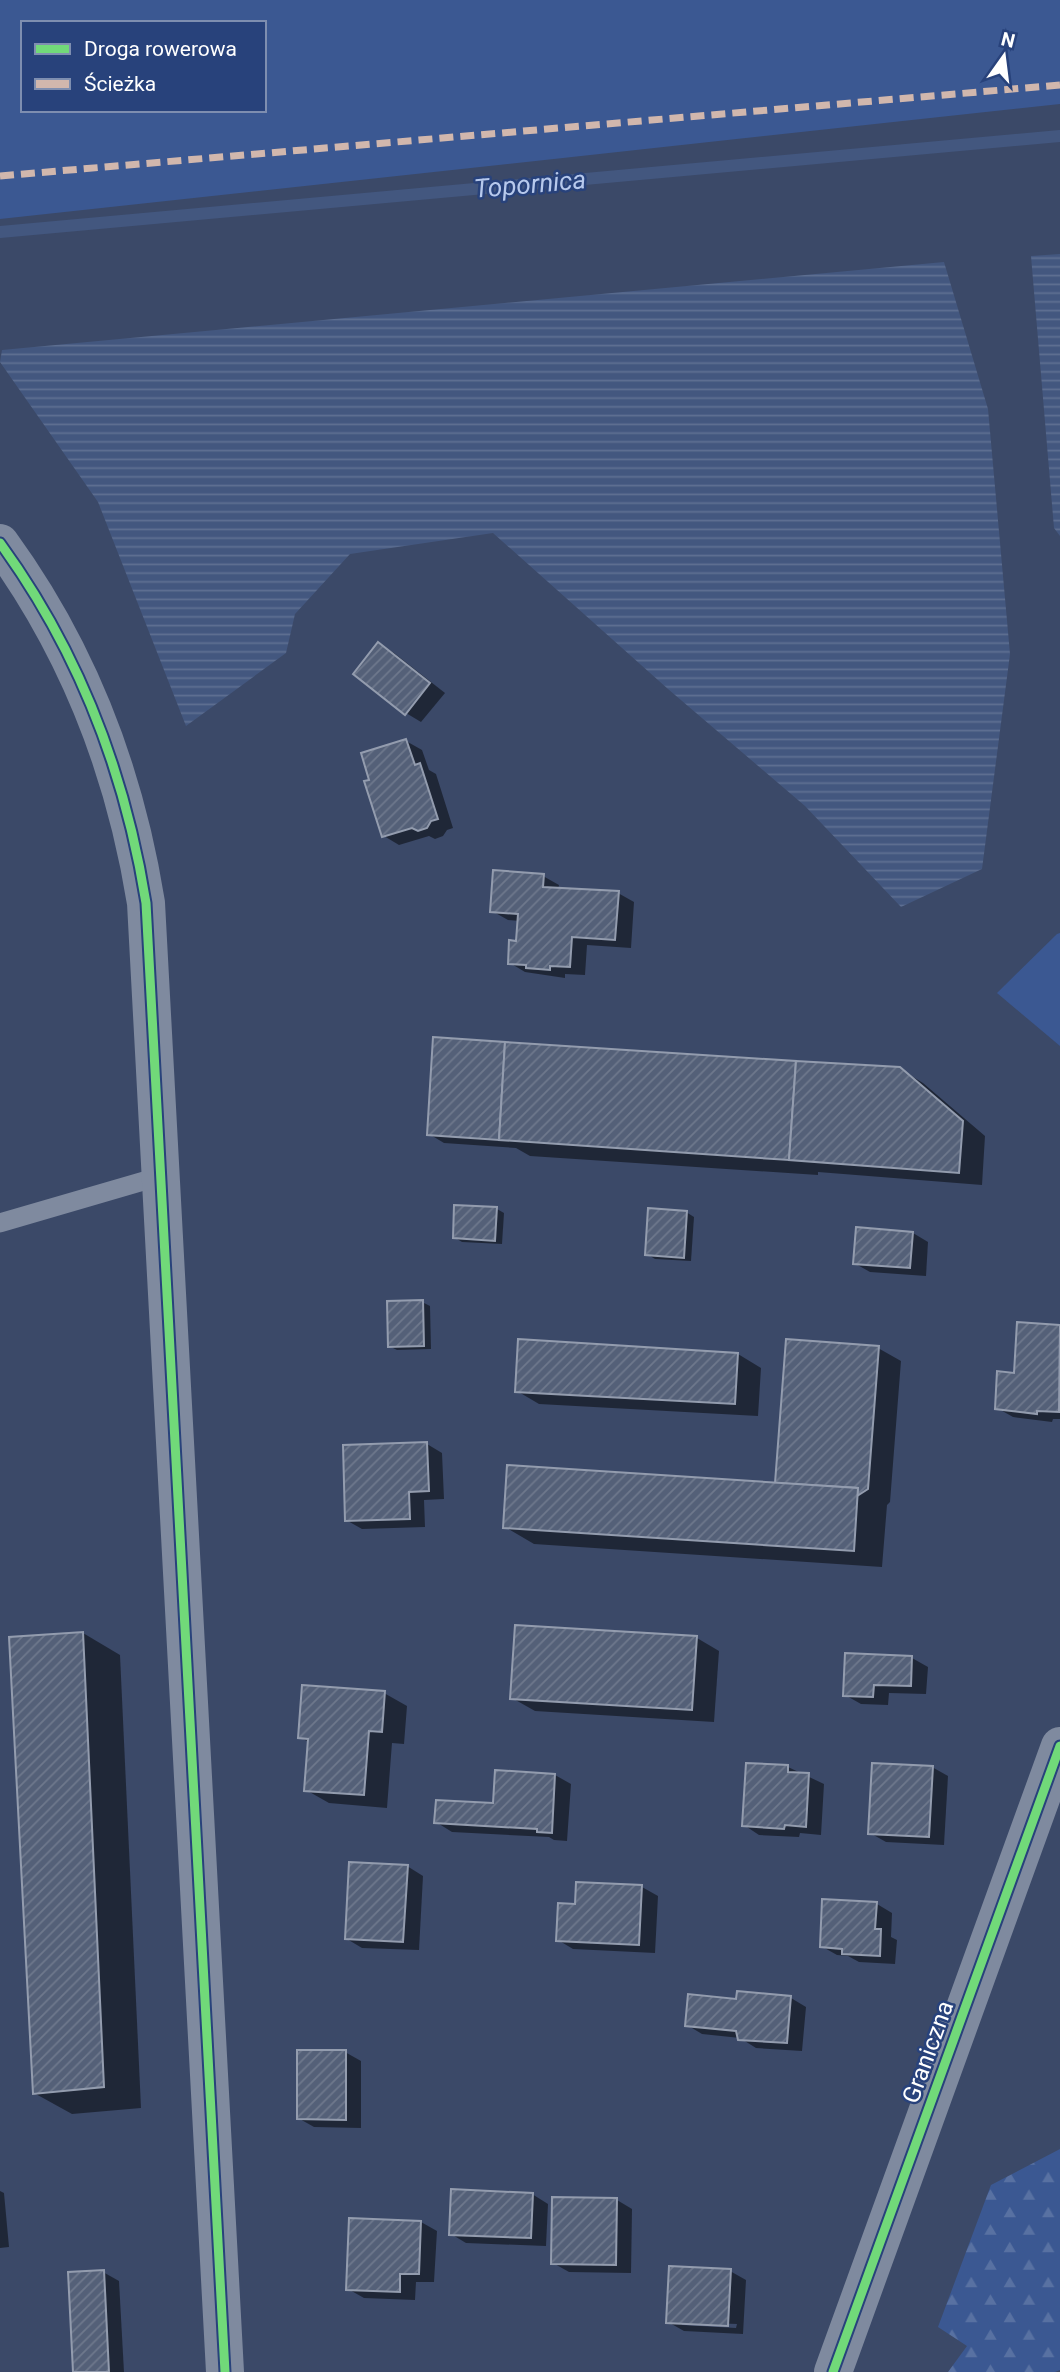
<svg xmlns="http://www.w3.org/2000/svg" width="1060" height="2372" font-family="Roboto,sans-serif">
<defs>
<pattern id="forest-firs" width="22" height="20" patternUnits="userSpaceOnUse" patternTransform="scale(1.75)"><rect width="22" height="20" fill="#3b5892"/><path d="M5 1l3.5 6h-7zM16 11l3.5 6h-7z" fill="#5871a2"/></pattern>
<pattern id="water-rules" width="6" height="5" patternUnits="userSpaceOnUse" patternTransform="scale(1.75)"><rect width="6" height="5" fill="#43577f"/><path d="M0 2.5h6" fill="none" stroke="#5f7092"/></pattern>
<pattern id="building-hatch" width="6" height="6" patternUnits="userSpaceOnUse" patternTransform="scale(1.75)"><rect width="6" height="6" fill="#546078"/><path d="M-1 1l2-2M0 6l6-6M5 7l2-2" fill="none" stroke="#6e788c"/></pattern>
</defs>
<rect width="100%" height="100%" fill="#3b4968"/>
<g fill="#3b5892" fill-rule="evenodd">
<path d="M0,0h1060v104l-1060,115zM23,23h241v87h-241z"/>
<path d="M1060,933v113l-63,-53 60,-59z"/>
</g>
<path fill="url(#forest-firs)" d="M1060,2149v221l-5,2h-107l19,-26 -29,-19 53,-142z"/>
<g fill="url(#water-rules)">
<path d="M1060,254v282l-6,-8 -23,-272z"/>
<path d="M944,262l44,147 22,245 -28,215 -81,38 -96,-101 -137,-117 -175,-156 -143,21 -55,60 -9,39 -100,73 -88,-224 -98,-140 2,-12z"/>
</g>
<g fill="#0007" fill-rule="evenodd">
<path d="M379,644l15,9 51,40 -24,29 -15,-9z"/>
<path d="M406,741l16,9 7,20 7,4 17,54 -6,2 -4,6 -8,3 -6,-3 -30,9 -15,-9 -13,-55z"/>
<path d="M543,876l16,9 -1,5 60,3 16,9 -3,46 -44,-3 -2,30 -20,-1v4l-40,-6 -15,-9 8,-20 2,-22 -12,-1 -16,-9z"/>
<path d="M900,1069l23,14 62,53 -3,49 -164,-13v3l-288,-19 -14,-8 -72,-5 -15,-9z"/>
<path d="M497,1209l7,4 -2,31 -40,-2 -8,-5z"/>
<path d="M686,1212l8,5 -3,44 -36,-2 -8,-5z"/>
<path d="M913,1233l15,9 -2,34 -56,-4 -16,-9z"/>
<path d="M422,1302l8,4 1,43 -34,1 -8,-4z"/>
<path d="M1018,1324l42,3v92h-7l-1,3 -39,-5 -16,-9 18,-33z"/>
<path d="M878,1348l23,13 -11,141 -3,3 -5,62 -348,-23 -29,-17 272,-42z"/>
<path d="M738,1354l23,14 -3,48 -219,-12 -22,-13z"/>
<path d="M427,1444l15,9 2,46 -20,1 1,27 -63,2 -16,-9z"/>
<path d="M83,1633l37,22 21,453 -69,6 -38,-21z"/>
<path d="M697,1638l22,13 -5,71 -179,-11 -23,-13z"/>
<path d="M912,1658l16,9 -2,27 -37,-1 -1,12 -27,-1 -16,-9z"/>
<path d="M384,1693l23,13 -3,38 -12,-1 -5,65 -58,-5 -23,-13 3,-48 -10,-5z"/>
<path d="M788,1767l36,17 -3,51 -21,-2 -1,4 -40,-2 -15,-10z"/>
<path d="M932,1767l16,9 -4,69 -58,-3 -16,-9z"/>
<path d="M555,1775l16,9 -4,57 -13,-1 -5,-3 -97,-5 -16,-10 59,-18z"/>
<path d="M407,1866l16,10 -4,74 -57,-2 -15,-9z"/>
<path d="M577,1883l65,4 16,9 -3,57 -82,-4 -15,-9 18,-35z"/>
<path d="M877,1904l15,9 -1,24 6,3 -2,24 -36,-2 -11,-6 -11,-1 -16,-9z"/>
<path d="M791,1998l15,9 -4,44 -46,-3 -16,-10 -38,-4 -15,-9 51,-24z"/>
<path d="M345,2052l16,9v67l-47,-1 -16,-9z"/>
<path d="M0,2191l4,2 5,54 -9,1z"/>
<path d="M532,2194l16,10 -2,42 -80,-3 -15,-9z"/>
<path d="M617,2200l15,9 -1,64 -62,-1 -16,-9z"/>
<path d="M351,2220l70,2 16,9 -3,51h-18l-1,18 -51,-2 -16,-9z"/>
<path d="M730,2271l16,9 -3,54 -59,-3 -16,-9zM682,2322l55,2 -1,4 -54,-3z"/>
<path d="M103,2272l16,9 5,91h-49z"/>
</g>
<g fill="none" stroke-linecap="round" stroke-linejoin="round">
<path stroke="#43577f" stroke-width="12" d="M0,232l1060,-96"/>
</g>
<g fill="url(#building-hatch)" stroke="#939cae" stroke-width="2">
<path d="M378,642l52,41 -25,32 -52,-41z"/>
<path d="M406,739l9,26 5,-2 18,56 -7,2 -4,7 -9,3 -6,-3 -30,9 -18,-56 5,-1 -8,-27z"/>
<path d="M493,870l51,4 -1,13 76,4 -4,49 -43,-3 -2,30 -20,-1v4l-24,-2v-3l-18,-1 1,-24 7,1 2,-27 -28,-2z"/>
<path d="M433,1037l72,5 -6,98 -72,-5z"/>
<path d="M505,1042l291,19 -7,99 -290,-20z"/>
<path d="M796,1061l104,6 63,54 -4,52 -170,-13z"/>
<path d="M454,1205l43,2 -2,34 -42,-3z"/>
<path d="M648,1208l39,3 -3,47 -39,-3z"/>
<path d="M856,1227l57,5 -3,36 -57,-4z"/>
<path d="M423,1300l1,46 -36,1 -1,-46z"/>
<path d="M1017,1322l43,3 -1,87 -22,-1v3l-42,-5 2,-38 17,2z"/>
<path d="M518,1339l220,14 -3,51 -220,-12z"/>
<path d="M786,1339l93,7 -11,143 -11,7 1,-8 -83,-5z"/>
<path d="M427,1442l2,49 -20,1 1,27 -65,2 -2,-76z"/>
<path d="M507,1465l351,23 -4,63 -351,-23z"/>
<path d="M515,1625l182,11 -5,74 -182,-11z"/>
<path d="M83,1632l21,455 -71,7 -24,-457z"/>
<path d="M845,1653l67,3 -1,30 -37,-1 -1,12 -30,-1z"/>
<path d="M302,1685l83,6 -3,41 -13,-1 -5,64 -60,-4 4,-52 -10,-1z"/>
<path d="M746,1763l42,2v7l21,1 -3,54 -21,-2 -1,4 -42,-3z"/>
<path d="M872,1763l61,3 -4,71 -61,-3z"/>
<path d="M495,1770l60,4 -3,59 -15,-1v-3l-103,-6 2,-23 57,3z"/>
<path d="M349,1862l59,3 -5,77 -58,-3z"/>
<path d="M576,1882l66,3 -3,60 -83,-4 2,-38 17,1z"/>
<path d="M822,1899l55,3 -2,27h6l-1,27 -38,-2v-5l-22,-2z"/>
<path d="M737,1991l54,5 -4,47 -49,-3 -2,-9 -51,-5 3,-32 48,5z"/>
<path d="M297,2050h49v70l-49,-1z"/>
<path d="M451,2189l82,4 -2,45 -82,-3z"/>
<path d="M552,2197l65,1 -1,67 -65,-1z"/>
<path d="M349,2218l72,3 -2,53h-19v18l-54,-2z"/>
<path d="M669,2266l62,3 -3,57 -62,-3z"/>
<path d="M104,2270l5,102h-36l-5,-100z"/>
</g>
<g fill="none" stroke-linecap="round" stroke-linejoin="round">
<path stroke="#7f8a9f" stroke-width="19" d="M0,1223l161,-47"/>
<path stroke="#7f8a9f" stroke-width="38" d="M833,2372l227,-626"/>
<path stroke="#7f8a9f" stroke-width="38" d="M0,543c78,107 125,229 146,360l79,1469"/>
<path stroke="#d1b7ad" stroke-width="7" stroke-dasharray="14 7" stroke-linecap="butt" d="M0,176l1060,-91"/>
<g stroke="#28427b" stroke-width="13">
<g id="cycleway">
<path d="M0,543c78,107 125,229 146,360l79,1469"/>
<path d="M833,2372l227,-626"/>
</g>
</g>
<use href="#cycleway" stroke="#71d979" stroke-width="9"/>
</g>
<g text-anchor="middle" stroke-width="5" stroke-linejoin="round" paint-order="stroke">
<g font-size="24" fill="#fff" stroke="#28427b">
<text transform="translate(928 2052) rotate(-70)" y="8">Graniczna</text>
</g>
<g font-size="26" font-style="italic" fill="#b7c9ec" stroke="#28427b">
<text transform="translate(530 184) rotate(-5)" y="9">Topornica</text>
</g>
</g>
<rect x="21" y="21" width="245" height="91" fill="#28427b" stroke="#7e8eb0" stroke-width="2"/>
<rect x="35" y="44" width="35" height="10" fill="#71d979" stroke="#7e8eb0" stroke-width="2"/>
<text x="84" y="56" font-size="21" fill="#ffffff">Droga rowerowa</text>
<rect x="35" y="79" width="35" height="10" fill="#d1b7ad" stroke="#7e8eb0" stroke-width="2"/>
<text x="84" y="91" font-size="21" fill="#ffffff">Ścieżka</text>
<g transform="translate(1004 56) rotate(14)" stroke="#28427b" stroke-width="5" paint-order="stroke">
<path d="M0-5L12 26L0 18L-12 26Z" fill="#ffffff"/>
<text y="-10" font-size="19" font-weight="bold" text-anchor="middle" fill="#ffffff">N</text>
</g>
</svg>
